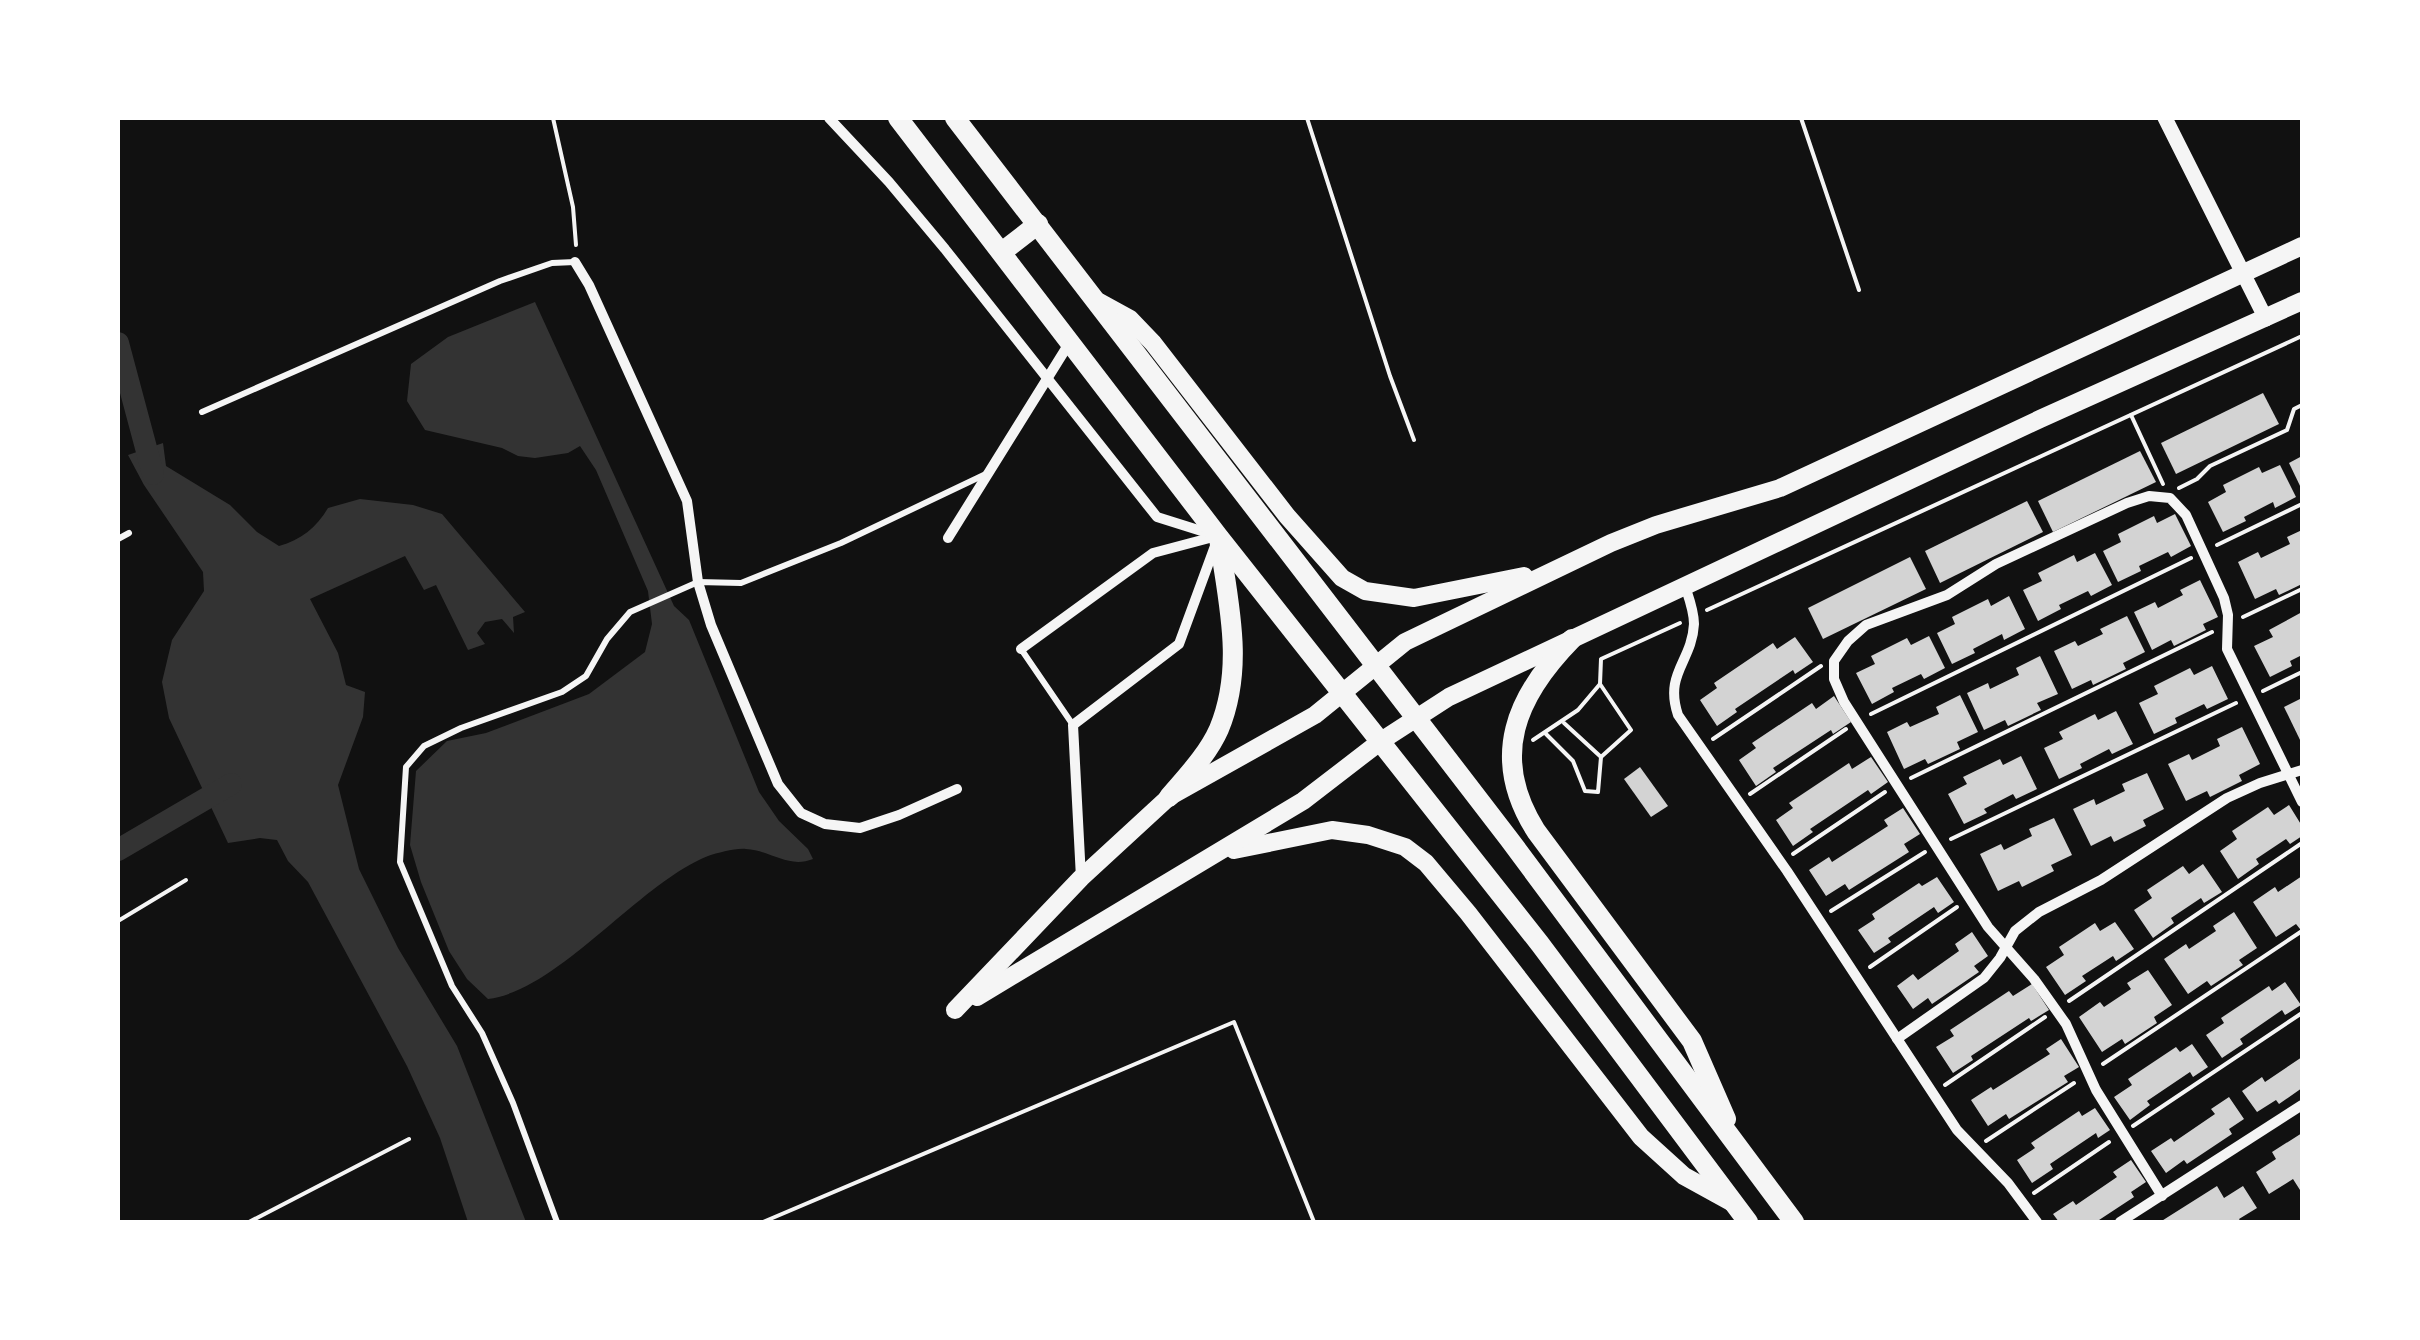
<svg xmlns="http://www.w3.org/2000/svg" width="2420" height="1340" font-family="'PT Sans Narrow',sans-serif">
<rect width="100%" height="100%" fill="#111"/>
<g fill="#333">
<path d="M535,302l139,304 15,14 70,172 20,29 29,28 5,10c-25,10 -43,-9 -67,-10 -11,-1 -28,4 -38,7 -70,28 -149,134 -220,143l-21,-20 -18,-28 -28,-69 -11,-37 6,-74 31,-30 39,-8 103,-39 56,-42 7,-28 -4,-33 -52,-121 -16,-24 -12,7 -33,5 -17,-2 -16,-8 -77,-18 -18,-29 4,-37 37,-27z"/>
<path d="M163,443l3,23 64,39 27,27 22,14c22,-6 37,-18 49,-38l32,-9 53,6 29,9 83,98 -12,5 1,16 -12,-14 -17,3 -8,11 8,11 -17,6 -32,-65 -12,5 -19,-34 -95,43 28,54 8,32 19,7 -2,25 -25,68 21,84 39,79 59,98 69,176h-58l-28,-84 -33,-72 -99,-184 -20,-21 -11,-21 -17,-2 -32,5 -59,-125 -7,-36 10,-42 32,-49 -1,-19 -59,-87 -16,-30z"/>
</g>
<g fill="none" stroke-linecap="round" stroke-linejoin="round">
<path stroke="#333" stroke-width="6" d="M118,352l3,-2"/>
<g stroke="#333" stroke-width="22">
<path d="M118,343l35,131"/>
<path d="M118,850l113,-66"/>
</g>
</g>
<g fill="#d3d3d3">
<path d="M2263,393l16,31 -103,50 -15,-31z"/>
<path d="M2140,451l16,31 -103,50 -15,-31z"/>
<path d="M2302,456v34l-13,-27z"/>
<path d="M2280,465l16,32 -21,11 -2,-6 -29,15 2,4 -23,11 -15,-30 18,-10 -3,-7 36,-18 3,6z"/>
<path d="M2027,501l16,31 -103,51 -15,-32z"/>
<path d="M2175,514l16,32 -20,11 -3,-5 -29,14 2,5 -23,11 -15,-31 18,-9 -3,-8 36,-18 3,7z"/>
<path d="M2302,530v54l-23,11 -3,-6 -21,10 -17,-37 20,-10 3,6 29,-14 -3,-7z"/>
<path d="M2095,553l17,32 -21,11 -3,-5 -29,14 2,4 -23,12 -15,-31 19,-9 -4,-8 36,-18 3,7z"/>
<path d="M1910,557l16,32 -103,50 -15,-31z"/>
<path d="M2200,580l18,37 -15,7 3,6 -32,16 -3,-6 -19,10 -18,-38 21,-10 3,6 25,-13 -3,-5z"/>
<path d="M2009,596l16,33 -21,11 -2,-6 -29,15 2,4 -23,11 -15,-31 18,-9 -3,-7 36,-18 3,7z"/>
<path d="M2302,612v43l-12,6 2,5 -22,11 -16,-31 19,-9 -4,-7z"/>
<path d="M2127,616l18,36 -22,11 3,6 -33,16 -2,-5 -19,9 -18,-38 21,-10 3,5 25,-12 -3,-5z"/>
<path d="M1929,636l16,32 -21,11 -3,-5 -29,14 2,4 -22,12 -16,-31 19,-9 -4,-8 36,-18 4,7z"/>
<path d="M1795,637l18,25 -18,12 -2,-4 -58,39 2,3 -20,14 -17,-26 17,-12 -3,-5 59,-40 4,6z"/>
<path d="M2040,656l18,38 -21,9 4,7 -33,16 -3,-6 -21,10 -17,-37 21,-10 2,6 29,-14 -3,-7z"/>
<path d="M2212,666l16,33 -21,10 -3,-5 -29,14 2,5 -23,11 -15,-31 19,-9 -4,-8 36,-18 4,7z"/>
<path d="M1960,695l18,37 -21,10 3,7 -32,15 -3,-5 -21,10 -17,-37 20,-10 3,5 29,-13 -3,-7z"/>
<path d="M1834,696l17,26 -18,12 -2,-4 -58,38 3,4 -20,14 -17,-26 17,-12 -4,-5 60,-40 4,6z"/>
<path d="M2302,698v46l-18,-37z"/>
<path d="M2116,711l17,33 -21,10 -3,-5 -29,15 2,4 -23,11 -15,-31 19,-9 -4,-7 36,-18 3,6z"/>
<path d="M2242,727l18,37 -21,11 3,6 -32,16 -3,-6 -21,10 -18,-37 21,-10 3,6 28,-14 -3,-7z"/>
<path d="M2021,756l16,33 -21,10 -3,-5 -29,15 3,4 -23,11 -16,-30 19,-10 -4,-7 37,-18 3,6z"/>
<path d="M1871,757l17,25 -17,12 -3,-4 -58,39 3,3 -20,14 -17,-26 17,-12 -4,-5 60,-40 3,6z"/>
<path d="M1640,767l28,39 -17,11 -27,-38z"/>
<path d="M2147,773l17,36 -21,11 3,6 -32,16 -3,-6 -20,10 -18,-37 21,-10 2,6 29,-14 -3,-7z"/>
<path d="M2289,805l13,21v10l-12,8 -4,-5 -30,20 3,5 -21,15 -18,-28 17,-12 -5,-8 36,-24 6,8z"/>
<path d="M1903,808l17,26 -16,10 5,8 -60,38 -4,-6 -19,12 -17,-26 20,-13 3,5 56,-36 -4,-6z"/>
<path d="M2054,818l18,37 -21,10 3,6 -32,16 -3,-6 -21,10 -18,-37 21,-10 3,6 28,-14 -3,-7z"/>
<path d="M2203,864l19,28 -18,11 -3,-5 -30,20 3,5 -21,15 -19,-28 18,-12 -5,-8 36,-24 6,8z"/>
<path d="M2302,876v51l-2,2 -4,-5 -20,13 -23,-35 22,-15 3,5z"/>
<path d="M1937,877l17,25 -16,11 -4,-6 -46,31 3,4 -17,11 -16,-23 17,-11 -3,-5 47,-31 3,3z"/>
<path d="M2234,912l23,36 -18,12 4,5 -32,21 -4,-5 -19,13 -24,-35 22,-15 3,5 27,-18 -3,-5z"/>
<path d="M2115,922l19,27 -18,12 -3,-5 -31,20 4,5 -21,14 -19,-28 18,-12 -5,-8 36,-24 5,8z"/>
<path d="M1972,932l16,24 -14,10 5,6 -47,32 -4,-6 -15,11 -16,-23 16,-12 5,6 41,-29 -4,-7z"/>
<path d="M2148,970l24,35 -18,12 3,6 -32,21 -3,-5 -20,13 -23,-35 21,-15 4,5 27,-18 -4,-6z"/>
<path d="M2285,982l16,23 -16,10 -3,-5 -42,29 3,5 -21,14 -16,-23 18,-12 -3,-5 48,-32 3,5z"/>
<path d="M2032,984l17,26 -18,11 -2,-3 -58,38 2,4 -20,13 -17,-26 18,-11 -4,-6 59,-39 4,5z"/>
<path d="M2061,1039l18,28 -15,9 4,6 -59,37 -3,-5 -18,12 -17,-26 20,-13 2,3 57,-36 -4,-5z"/>
<path d="M2192,1044l16,23 -15,10 -3,-5 -43,29 3,4 -20,15 -16,-23 18,-12 -4,-6 48,-32 4,5z"/>
<path d="M2302,1057v31l-23,16 -3,-4 -19,12 -15,-21 20,-14 3,5z"/>
<path d="M2229,1097l15,22 -15,10 3,5 -45,30 -3,-4 -18,13 -15,-22 20,-13 3,4 41,-28 -4,-5z"/>
<path d="M2095,1108l15,22 -12,8 -2,-5 -46,31 3,5 -21,14 -15,-23 18,-12 -4,-5 48,-32 3,5z"/>
<path d="M2302,1133v55l-2,2 -7,-11 -24,15 -13,-22 20,-13 -4,-7z"/>
<path d="M2131,1160l15,22 -15,10 3,5 -38,25h-37l-6,-8 20,-13 3,4 41,-28 -4,-5z"/>
<path d="M2217,1186l7,12 19,-12 14,22 -18,11 2,3h-81z"/>
</g>
<g fill="none" stroke-linecap="round" stroke-linejoin="round">
<g stroke="#f5f5f5" stroke-width="4">
<path d="M553,118l20,89 3,38"/>
<path d="M1307,118l83,258 24,64"/>
<path d="M1801,118l58,172"/>
<path d="M2131,415l32,69"/>
<path d="M2179,488l18,-9 13,-13 77,-36 7,-21 8,-4"/>
<path d="M2217,545l85,-41"/>
<path d="M1707,610l595,-274"/>
<path d="M2243,617l59,-28"/>
<path d="M2263,691l39,-19"/>
<path d="M1871,714l320,-156"/>
<path d="M1564,723l37,34"/>
<path d="M1546,734l27,27 12,30 13,1 3,-35 30,-27 -31,-46"/>
<path d="M1713,739l108,-73"/>
<path d="M1533,740l45,-30 22,-26 1,-25 79,-36"/>
<path d="M1911,778l301,-146"/>
<path d="M1750,794l96,-65"/>
<path d="M1951,839l285,-136"/>
<path d="M1793,854l92,-62"/>
<path d="M1831,911l94,-59"/>
<path d="M118,921l68,-41"/>
<path d="M1870,967l87,-60"/>
<path d="M2069,1001l233,-158"/>
<path d="M2103,1064l199,-133"/>
<path d="M1945,1085l100,-68"/>
<path d="M2133,1126l169,-113"/>
<path d="M1986,1141l88,-58"/>
<path d="M2034,1193l75,-51"/>
<path d="M249,1222l160,-83"/>
<path d="M763,1222l471,-200 80,200"/>
</g>
<g stroke="#f5f5f5" stroke-width="6">
<path d="M202,412l298,-131 52,-18 23,-1"/>
<path d="M118,539l11,-6"/>
<path d="M1021,649l52,76"/>
<path d="M557,1222l-44,-119 -31,-70 -30,-47 -52,-124 6,-95 18,-21 37,-18 101,-36 24,-16 21,-37 23,-27 68,-30 43,1 100,-40 147,-70"/>
</g>
<g stroke="#f5f5f5" stroke-width="10">
<path d="M829,118l60,64 56,67 212,268 54,17"/>
<path d="M575,262l14,23 98,216 11,81 13,43 67,159 23,29 24,11 35,4 39,-13 58,-26"/>
<path d="M948,538l122,-196"/>
<path d="M1685,586c4,12 9,25 9,38 -2,38 -30,49 -16,91l109,156 170,259 51,53 29,39"/>
<path d="M1021,649l132,-96 64,-17"/>
<path d="M1081,878l-8,-153 106,-81 36,-98"/>
<path d="M1897,1039l87,-61 16,-20 15,-27 24,-19 62,-32 126,-82 33,-15 42,-13"/>
<path d="M2162,1196l-66,-106 -30,-66 -32,-45 -46,-52 -144,-225 -10,-23v-18l14,-20 18,-16 81,-30 49,-31 131,-61 22,-7 21,2 16,17 38,83 4,17 -1,34 75,153"/>
<path d="M2120,1222l182,-117"/>
</g>
<path stroke="#f5f5f5" stroke-width="15" d="M2165,118l101,201"/>
<g stroke="#f5f5f5" stroke-width="18">
<path d="M1099,302l31,17 23,24 134,173 55,62 23,13 49,7 110,-22"/>
<path d="M1234,850l98,-20 36,5 37,12 21,16 42,50 173,224 43,39 49,27"/>
<path d="M977,997l326,-196 78,-60 68,-44 591,-278 262,-118"/>
<path d="M955,1010l126,-132 88,-81 146,-82 90,-73 206,-99 45,-18 124,-37 522,-242"/>
</g>
<g stroke="#f5f5f5" stroke-width="20">
<path d="M898,118l320,418 322,408 208,278"/>
<path d="M955,118l554,721 285,383"/>
<path d="M1002,252l36,-28"/>
<path d="M1572,639c-56,57 -83,118 -36,192l156,210 34,78"/>
<path d="M1169,797c18,-21 39,-43 50,-68 26,-63 9,-127 0,-191"/>
</g>
</g>
<rect width="2420" height="1340" fill="none" stroke="#ffffff" stroke-width="240"/>
</svg>
